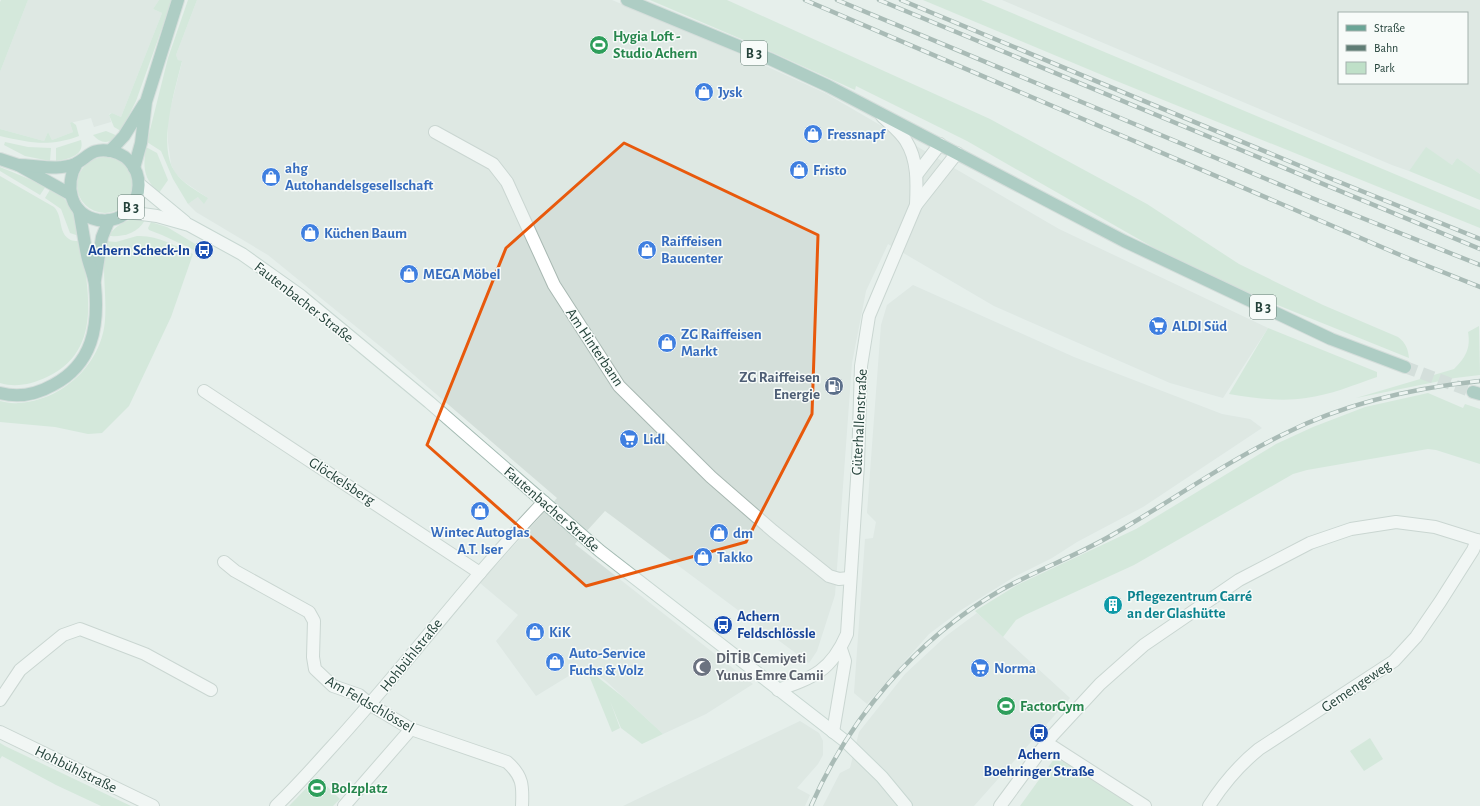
<svg xmlns="http://www.w3.org/2000/svg" width="1480" height="806" font-family="'Alegreya Sans',sans-serif">
<rect width="100%" height="100%" fill="#e6efeb"/>
<g fill="#d4dfda" fill-rule="evenodd">
<path d="M28,0h131l-6,9 9,4 -41,104 -9,-4 -3,1 2,8 -17,5 -3,-9 -21,5 3,9 -21,8 -4,-8 -4,9 -44,-12v-57z"/>
<path d="M197,0h415l99,41 114,52 234,136 209,99 -45,70 -53,-15 -176,-77 -106,-62 -22,47 -14,72 -17,232 -18,56 -8,12 -204,-152 -30,33 178,140 -47,30 -43,20 -57,-53 -21,-15 -49,30 -40,-55 22,-26 -38,-32 77,-85 -171,-147 -118,-96 -72,-43 -8,-8 10,-7 10,1 -25,-17 -8,-8 -4,-9 -3,-22v-24l14,-56 -4,-2 -2,-5z"/>
<path d="M1002,0h478v174l-23,-16 -5,7 -26,-17 -17,23 -17,-6zM1339,13h128v70h-128z"/>
<path d="M913,285l161,72 148,57 28,5 12,9 -119,79 -66,35 -25,16 -38,19 -53,33 -32,24 -62,70 -13,-11 11,-154 8,-1 3,-16 -9,-9 14,-188 6,-20z"/>
<path d="M977,613l93,85 -96,108h-151l17,-33 10,-5 9,-36 46,-58 41,-38z"/>
<path d="M800,721l19,12 4,8v14l-5,9 -21,24 13,7 -5,11h-182z"/>
</g>
<g fill="#bfe0c8">
<path d="M1,0h27l-28,72v-70z"/>
<path d="M159,0h13l-36,101 -15,30 -7,-4 -5,-12 3,-2 9,4 41,-104 -9,-4z"/>
<path d="M188,0h9l-21,55 2,5 4,1c-7,29 -25,85 -7,111 7,11 22,19 33,26l-4,6 -6,-7 -10,7 -15,-25 -12,-28 -14,-9 21,-84z"/>
<path d="M650,0h77l263,119 157,85 92,60 84,41 75,32c8,6 10,12 11,21l-161,-65 -92,-44 -189,-108 -111,-55 -1,4 -88,-40z"/>
<path d="M923,0h58l499,210v18l-366,-148z"/>
<path d="M72,122l4,3 3,11c-30,11 -48,7 -79,0v-7l44,12 4,-9 4,8 21,-8 -3,-9z"/>
<path d="M106,131l12,5c-9,8 -17,8 -25,-1z"/>
<path d="M81,140c4,16 -13,19 -25,21v-13z"/>
<path d="M5,142l23,5 23,1 -1,13 -25,-5 -21,-11z"/>
<path d="M146,147l11,6 11,27 -9,13c-16,-15 -16,-26 -13,-46z"/>
<path d="M1426,147l26,18 5,-7 23,16v26l-71,-29z"/>
<circle cx="105" cy="185" r="28"/>
<path d="M0,167l46,19 -6,9 -40,-24z"/>
<path d="M0,176l54,31c9,9 4,25 15,32 4,3 9,1 12,3 7,49 22,109 -34,135 -15,7 -31,11 -47,6z"/>
<path d="M51,188c21,14 23,24 28,48l-9,-3 -9,-24 -16,-11z"/>
<path d="M137,218l8,2c-7,13 -21,17 -36,16 5,-10 17,-16 28,-18z"/>
<path d="M151,222l16,5 30,18 -3,5 -32,-15 -13,-5 -1,-2z"/>
<path d="M137,236c21,-1 38,10 56,18l-22,63 -42,89 -27,27 -14,1 -33,-7 -55,-5v-21c6,1 12,3 18,2 44,-2 84,-39 87,-83 2,-27 -4,-52 1,-79l10,1z"/>
<path d="M1479,326l1,49 -25,3 -99,20 98,-29c11,-11 17,-20 14,-37z"/>
<path d="M1268,328l109,44v5c-23,8 -47,18 -71,21 -26,4 -52,0 -77,-4z"/>
<path d="M1428,393l35,15 2,-4 15,5v55l-44,-14 -8,-1 -121,21 -14,4 -159,91 -109,50 -9,5 -13,17 -28,-26 42,-26 119,-56 140,-85 37,-17 52,-20z"/>
<path d="M586,668l37,29 40,37 -21,10 -21,-16 -11,-27 10,27 -8,4z"/>
<path d="M1370,738l13,21 -19,12 -14,-20z"/>
<path d="M0,743l5,3 126,60h-30l-45,-21 -54,-29 -2,3z"/>
<path d="M1054,759l10,3 69,44h-113z"/>
<path d="M317,777l23,22 -7,7h-44z"/>
</g>
<g fill="none" stroke-linecap="round" stroke-linejoin="round">
<path stroke="#bfccc8" stroke-width="12" stroke-dasharray="12 6" stroke-linecap="butt" d="M1405,367l68,25"/>
<g stroke="#a8b8b2" stroke-width="14">
<g id="street">
<path d="M882,116c8,8 18,15 24,25 12,19 11,42 10,64"/>
<path d="M435,132l58,32 14,18 47,103 65,101 92,91 62,54 56,45 10,3 10,-1"/>
<path d="M917,174l23,-30"/>
<path d="M204,391l276,182"/>
<path d="M224,562l11,9 74,41 5,9 -1,36 2,12 18,17 26,9 12,10 40,24 96,33c16,14 16,24 15,44"/>
<path d="M778,690c36,-13 53,-19 69,-56l11,-170 3,-98 8,-50 47,-111 41,-52"/>
<path d="M0,700l20,-30 43,-35 17,-6 65,25 66,36"/>
<path d="M0,732l153,74"/>
<path d="M833,732l12,-71 -4,-12"/>
<path d="M1047,743l98,63"/>
<path d="M276,806c18,-17 35,-36 52,-55 75,-81 140,-170 216,-249"/>
<path d="M344,806l67,-77"/>
<path d="M1000,806l50,-68 50,-54 44,-39 95,-65 71,-37 41,-14 45,-7 39,5 45,14"/>
<path d="M1209,806c14,-22 29,-40 50,-57l135,-88 22,-24 24,-35 33,-52 4,-10"/>
</g>
</g>
<g stroke="#a4bbb3" stroke-width="14">
<g id="secondary">
<path d="M139,184l46,38"/>
<path d="M127,212l30,4 32,9 53,29 59,42 128,106 171,149 245,190 37,36 24,29"/>
</g>
</g>
<g stroke="#c2cac8" stroke-width="14">
<g id="primary">
<path d="M627,0l143,59 58,27 296,155 207,98 74,28"/>
<path d="M110,151l14,-15 20,-32"/>
<path d="M0,159l18,6 52,29"/>
<path d="M18,165c18,0 40,6 57,-1 13,-6 16,-17 36,-13 44,10 32,76 -13,69 -28,-5 -34,-35 -21,-57"/>
<path d="M134,168l7,-25 5,-41 32,-102"/>
<path d="M95,280l7,-43 7,-17"/>
<path d="M1473,392l7,2"/>
<path d="M0,393c18,5 37,1 53,-8 40,-21 46,-59 42,-100 -1,-10 -6,-20 -8,-30 -3,-15 -5,-30 -8,-45"/>
</g>
</g>
<use href="#street" stroke="#fff" stroke-width="12"/>
<use href="#secondary" stroke="#fff" stroke-width="12"/>
<use href="#primary" stroke="#6aa596" stroke-width="12"/>
<g stroke="#5f7d75" stroke-width="4.5">
<g id="rail">
<path d="M805,0l600,257 75,30"/>
<path d="M837,0l475,198 168,67"/>
<path d="M879,0l601,249"/>
<path d="M901,0l421,175 158,64"/>
<path d="M811,806c39,-89 105,-167 190,-216 36,-20 75,-34 111,-55 58,-33 113,-73 174,-102 60,-30 128,-45 194,-52"/>
</g>
</g>
<use href="#rail" stroke="#f7fbf9" stroke-width="3" stroke-dasharray="9" stroke-linecap="butt"/>
</g>
<path d="M0 0H1480V806H0ZM624,143l194,92 -6,179 -66,128 -160,44 -159,-141 79,-197z" fill="#e6efeb" fill-opacity=".55" fill-rule="evenodd"/>
<path fill="none" stroke="#e8590c" stroke-width="3" stroke-linejoin="round" d="M624,143l194,92 -6,179 -66,128 -160,44 -159,-141 79,-197z"/>
<defs>
<g id="stadium-disc" transform="scale(1)"><circle r="9.5" fill="#2e9e5b" stroke="#f7fbf9"/><path d="M0-5a6.5 5 0 1 0 0 10a6.5 5 0 1 0 0-10ZM-3.5-1.8h7v3.6h-7Z" fill="#fff"/></g>
<g id="shop-disc" transform="scale(1)"><circle r="9.5" fill="#3f7fe0" stroke="#f7fbf9"/><path d="M-5-2.5h2.3a2.7 3.5 0 0 1 5.4 0H5L5.5 6h-11ZM-1.5-2.5h3a1.5 2.3 0 0 0-3 0Z" fill="#fff"/></g>
<g id="bus-disc" transform="scale(1)"><circle r="9.5" fill="#1a4fb4" stroke="#f7fbf9"/><path d="M-5-6H5V4H4V6H2V4H-2V6H-4V4H-5ZM-3.5-4V0h7V-4ZM-3.5 1.2v1.5H-2V1.2ZM2 1.2v1.5H3.5V1.2Z" fill="#fff"/></g>
<g id="supermarket-disc" transform="scale(1)"><circle r="9.5" fill="#3f7fe0" stroke="#f7fbf9"/><path d="M-6-5.5h2.5l.6 2H6L4.5 2H-2.5L-4.4-4H-6ZM-1.5 3.2a1.3 1.3 0 1 0 .1 0ZM3 3.2a1.3 1.3 0 1 0 .1 0Z" fill="#fff"/></g>
<g id="fuel-disc" transform="scale(1)"><circle r="9.5" fill="#5c6f8a" stroke="#f7fbf9"/><path d="M-5.5-6h7V0h2V4h1.3V-2.5L3-4.5l.8-.8L6-3V5H2.5V1h-1V6h-7ZM-4.2-4.7v3.2H.2V-4.7Z" fill="#fff"/></g>
<g id="building-disc" transform="scale(1)"><circle r="9.5" fill="#0f9aa8" stroke="#f7fbf9"/><path d="M-4-6H4V6H1V3H-1V6H-4ZM-2.5-4.3h1.7v1.8h-1.7ZM.8-4.3h1.7v1.8H.8ZM-2.5-1h1.7V.8h-1.7ZM.8-1h1.7V.8H.8Z" fill="#fff"/></g>
<g id="mosque-disc" transform="scale(1)"><circle r="9.5" fill="#6b7280" stroke="#f7fbf9"/><path d="M3.5-4.9A6 6 0 1 0 3.5 4.9A5 5 0 1 1 3.5-4.9Z" fill="#fff"/></g>
</defs>
<g fill-rule="evenodd">
<use href="#stadium-disc" x="599" y="45"/>
<use href="#shop-disc" x="704" y="92"/>
<use href="#shop-disc" x="813" y="134"/>
<use href="#shop-disc" x="799" y="170"/>
<use href="#shop-disc" x="271" y="177"/>
<use href="#shop-disc" x="310" y="233"/>
<use href="#bus-disc" x="204" y="250"/>
<use href="#shop-disc" x="647" y="250"/>
<use href="#shop-disc" x="409" y="274"/>
<use href="#supermarket-disc" x="1158" y="326"/>
<use href="#shop-disc" x="667" y="343"/>
<use href="#fuel-disc" x="834" y="386"/>
<use href="#supermarket-disc" x="629" y="439"/>
<use href="#shop-disc" x="480" y="511"/>
<use href="#shop-disc" x="719" y="533"/>
<use href="#shop-disc" x="703" y="557"/>
<use href="#building-disc" x="1113" y="605"/>
<use href="#bus-disc" x="723" y="625"/>
<use href="#shop-disc" x="535" y="632"/>
<use href="#shop-disc" x="555" y="662"/>
<use href="#mosque-disc" x="702" y="667"/>
<use href="#supermarket-disc" x="980" y="668"/>
<use href="#stadium-disc" x="1006" y="706"/>
<use href="#bus-disc" x="1039" y="733"/>
<use href="#stadium-disc" x="317" y="788"/>
</g>
<g text-anchor="middle" stroke-width="3" stroke-linejoin="round" paint-order="stroke">
<g fill="#f7fbf9" stroke="#637a73" stroke-width="1">
<rect x="741" y="41" width="26" height="24" rx="3"/>
<rect x="118" y="195" width="26" height="24" rx="3"/>
<rect x="1250" y="295" width="26" height="24" rx="3"/>
</g>
<g font-size="14" font-weight="bold" fill="#24423a">
<text x="754" y="58">B 3</text>
<text x="131" y="212">B 3</text>
<text x="1263" y="312">B 3</text>
</g>
<g font-size="15" font-weight="bold" fill="#27864d" stroke="#f7fbf9" text-anchor="start">
<text x="613" y="41">Hygia Loft -<tspan x="613" dy="17">Studio Achern</tspan></text>
<text x="1020" y="711">FactorGym</text>
<text x="331" y="793">Bolzplatz</text>
</g>
<g font-size="15" font-weight="bold" fill="#366cbe" stroke="#f7fbf9" text-anchor="start">
<text x="718" y="97">Jysk</text>
<text x="827" y="139">Fressnapf</text>
<text x="285" y="173">ahg<tspan x="285" dy="17">Autohandelsgesellschaft</tspan></text>
<text x="813" y="175">Fristo</text>
<text x="324" y="238">Küchen Baum</text>
<text x="661" y="246">Raiffeisen<tspan x="661" dy="17">Baucenter</tspan></text>
<text x="423" y="279">MEGA Möbel</text>
<text x="1172" y="331">ALDI Süd</text>
<text x="681" y="339">ZG Raiffeisen<tspan x="681" dy="17">Markt</tspan></text>
<text x="643" y="444">Lidl</text>
<text x="480" y="537" text-anchor="middle">Wintec Autoglas<tspan x="480" dy="17">A.T. Iser</tspan></text>
<text x="733" y="538">dm</text>
<text x="717" y="562">Takko</text>
<text x="549" y="637">KiK</text>
<text x="569" y="658">Auto-Service<tspan x="569" dy="17">Fuchs &amp; Volz</tspan></text>
<text x="994" y="673">Norma</text>
</g>
<g font-size="15" font-weight="bold" fill="#164399" stroke="#f7fbf9" text-anchor="end">
<text x="190" y="255">Achern Scheck-In</text>
<text x="737" y="621" text-anchor="start">Achern<tspan x="737" dy="17">Feldschlössle</tspan></text>
<text x="1039" y="759" text-anchor="middle">Achern<tspan x="1039" dy="17">Boehringer Straße</tspan></text>
</g>
<g font-size="15" fill="#24423a" stroke="#f7fbf9">
<text transform="translate(304 302) rotate(38)" y="5">Fautenbacher Straße</text>
<text transform="translate(595 347) rotate(56)" y="5">Am Hinterbann</text>
<text transform="translate(859 422) rotate(-87)" y="5">Güterhallenstraße</text>
<text transform="translate(342 481) rotate(33)" y="5">Glöckelsberg</text>
<text transform="translate(552 509) rotate(41)" y="5">Fautenbacher Straße</text>
<text transform="translate(411 655) rotate(-51)" y="5">Hohbühlstraße</text>
<text transform="translate(1356 686) rotate(-34)" y="5">Gemengeweg</text>
<text transform="translate(370 704) rotate(30)" y="5">Am Feldschlössel</text>
<text transform="translate(76 769) rotate(26)" y="5">Hohbühlstraße</text>
</g>
<g font-size="15" font-weight="bold" fill="#4e5e75" stroke="#f7fbf9" text-anchor="end">
<text x="820" y="382">ZG Raiffeisen<tspan x="820" dy="17">Energie</tspan></text>
</g>
<g font-size="15" font-weight="bold" fill="#0d838f" stroke="#f7fbf9" text-anchor="start">
<text x="1127" y="601">Pflegezentrum Carré<tspan x="1127" dy="17">an der Glashütte</tspan></text>
</g>
<g font-size="15" font-weight="bold" fill="#5b616d" stroke="#f7fbf9" text-anchor="start">
<text x="716" y="663">DİTİB Cemiyeti<tspan x="716" dy="17">Yunus Emre Camii</tspan></text>
</g>
</g>
<rect x="1338" y="12" width="130" height="72" fill="#f7fbf9" stroke="#a3b1ad"/>
<rect x="1346" y="25" width="20" height="6" fill="#6aa596" stroke="#a3b1ad"/>
<text x="1374" y="32" font-size="12" fill="#24423a">Straße</text>
<rect x="1346" y="45" width="20" height="6" fill="#5f7d75" stroke="#a3b1ad"/>
<text x="1374" y="52" font-size="12" fill="#24423a">Bahn</text>
<rect x="1346" y="62" width="20" height="12" fill="#bfe0c8" stroke="#a3b1ad"/>
<text x="1374" y="72" font-size="12" fill="#24423a">Park</text>
</svg>
